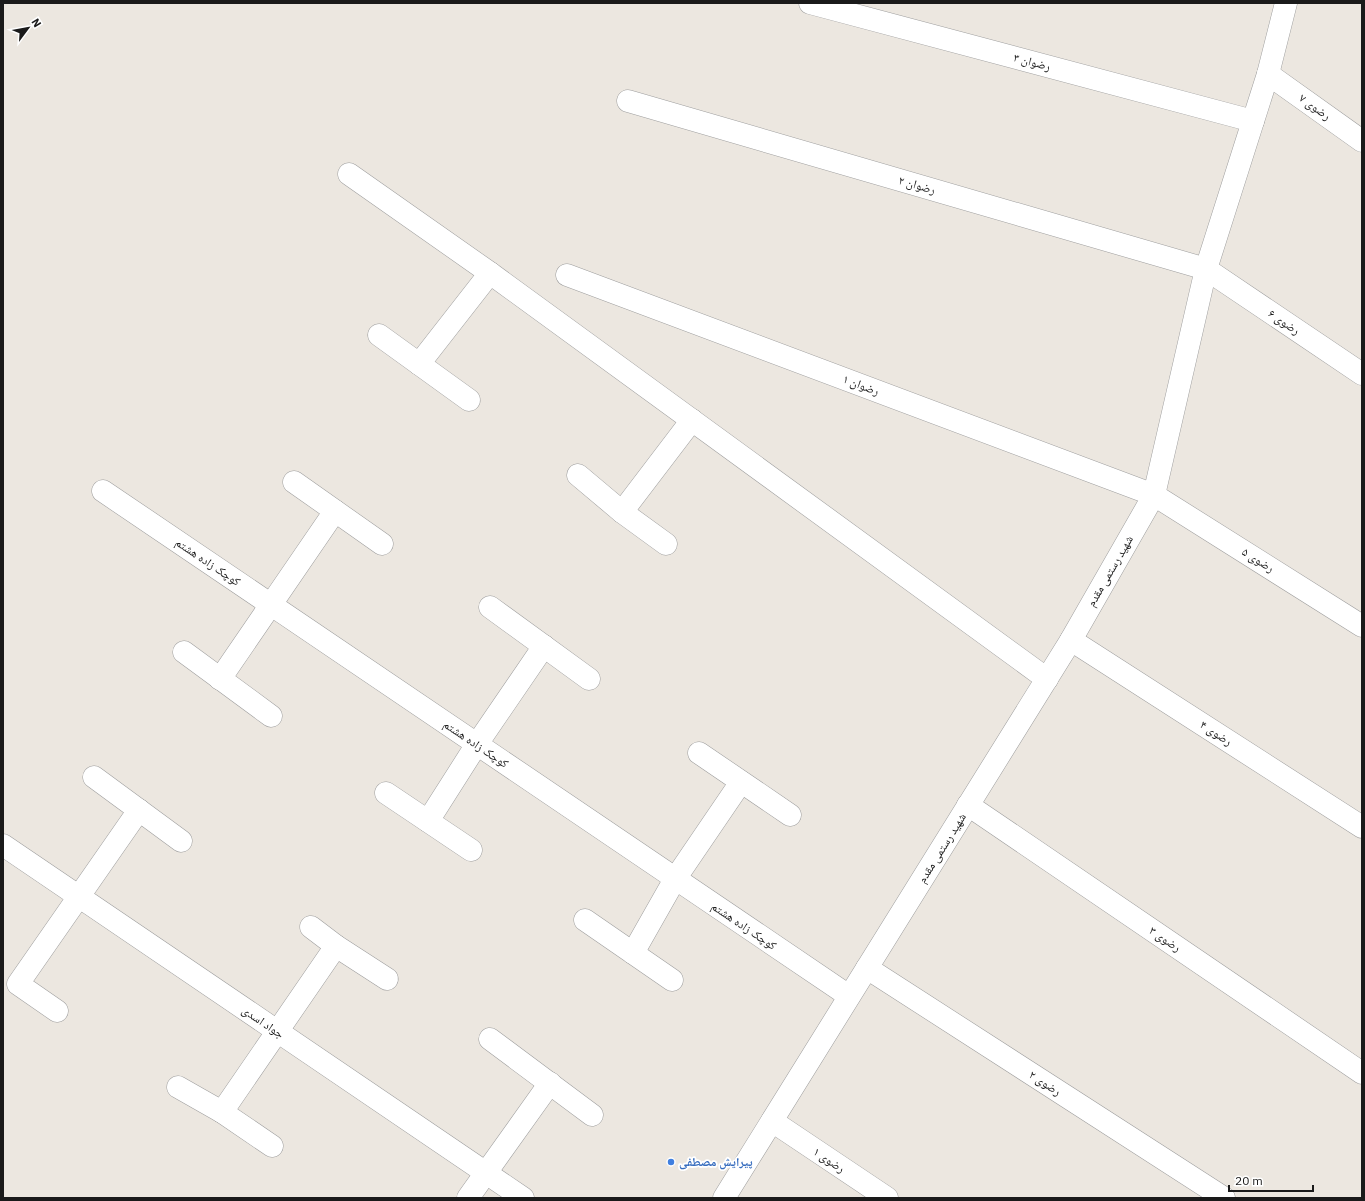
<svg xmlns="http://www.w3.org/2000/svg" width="1365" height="1201" font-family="'IBM Plex Sans','Noto Naskh Arabic',sans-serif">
<rect width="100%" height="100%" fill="#ece7e0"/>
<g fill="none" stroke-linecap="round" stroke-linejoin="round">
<g stroke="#9e9e9e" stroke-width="23">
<g id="minor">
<path d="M810,3l443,118"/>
<path d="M1268,74l94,67"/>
<path d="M628,101l578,168 156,105"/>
<path d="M349,174l141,99 557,406"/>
<path d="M567,275l587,220 208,131"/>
<path d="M379,335l90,65"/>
<path d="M419,364l71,-91"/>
<path d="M578,475l44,37 44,32"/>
<path d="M294,482l88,62"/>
<path d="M103,491l746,505"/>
<path d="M622,512l70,-92"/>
<path d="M490,607l99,72"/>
<path d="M1071,640l291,187"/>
<path d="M184,652l87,64"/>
<path d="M220,679l115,-168"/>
<path d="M699,753l91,62"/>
<path d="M94,777l87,64"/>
<path d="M386,793l85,57"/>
<path d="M968,805l394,268"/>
<path d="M428,821l49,-77 67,-98"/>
<path d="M3,845l520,353"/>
<path d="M585,920l87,60"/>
<path d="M311,927l25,19 51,33"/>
<path d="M633,953l42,-74 66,-97"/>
<path d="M867,968l357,230"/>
<path d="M57,1011l-39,-27 121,-174"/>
<path d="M490,1039l102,76"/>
<path d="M178,1087l44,25 50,34"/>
<path d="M222,1112l114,-166"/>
<path d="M772,1121l115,77"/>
<path d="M468,1198l82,-115"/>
<path d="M724,1198l347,-558 83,-145 52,-226 62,-195 18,-71"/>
</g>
</g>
<use href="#minor" stroke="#fff" stroke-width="22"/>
</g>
<circle fill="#3f7fe0" stroke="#fff" stroke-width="1.5" cx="671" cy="1162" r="4"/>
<g text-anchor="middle" stroke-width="3.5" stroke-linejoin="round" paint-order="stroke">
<g font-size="12" fill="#1a1a1a" stroke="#fff">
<text transform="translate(1032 62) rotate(15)" y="4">رضوان ۳</text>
<text transform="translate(1315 107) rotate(36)" y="4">رضوی ۷</text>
<text transform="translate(917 185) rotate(16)" y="4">رضوان ۲</text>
<text transform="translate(1284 322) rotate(34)" y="4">رضوی ۶</text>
<text transform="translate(861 385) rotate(21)" y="4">رضوان ۱</text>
<text transform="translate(1258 560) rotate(32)" y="4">رضوی ۵</text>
<text transform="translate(208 562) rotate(34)" y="4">کوچک زاده هشتم</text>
<text transform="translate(1110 571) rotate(-60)" y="4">شهید رستمی مقدم</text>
<text transform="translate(1216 733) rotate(33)" y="4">رضوی ۴</text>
<text transform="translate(476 744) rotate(34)" y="4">کوچک زاده هشتم</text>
<text transform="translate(942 848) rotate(-58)" y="4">شهید رستمی مقدم</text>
<text transform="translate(744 926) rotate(34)" y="4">کوچک زاده هشتم</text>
<text transform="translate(1165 939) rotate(34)" y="4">رضوی ۳</text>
<text transform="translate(263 1022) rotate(34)" y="4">جواد اسدی</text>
<text transform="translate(1045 1083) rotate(33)" y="4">رضوی ۲</text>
<text transform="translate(829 1160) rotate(34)" y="4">رضوی ۱</text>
</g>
<g font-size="12" font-weight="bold" fill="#366cbe" stroke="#fff" text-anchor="start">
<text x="679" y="1166">پیرایش مصطفی</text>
</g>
</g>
<rect width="1365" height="1201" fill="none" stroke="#1a1a1a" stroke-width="8"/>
<g transform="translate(28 28) rotate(58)" stroke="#ffffff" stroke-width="3" paint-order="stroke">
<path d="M0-3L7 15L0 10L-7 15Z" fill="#1a1a1a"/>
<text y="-6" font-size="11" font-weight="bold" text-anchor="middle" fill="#1a1a1a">N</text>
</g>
<path d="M1229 1185v6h84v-6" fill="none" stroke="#1a1a1a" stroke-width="2"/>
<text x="1235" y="1185" font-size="12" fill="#1a1a1a" stroke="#ffffff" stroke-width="3" paint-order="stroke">20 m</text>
</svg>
